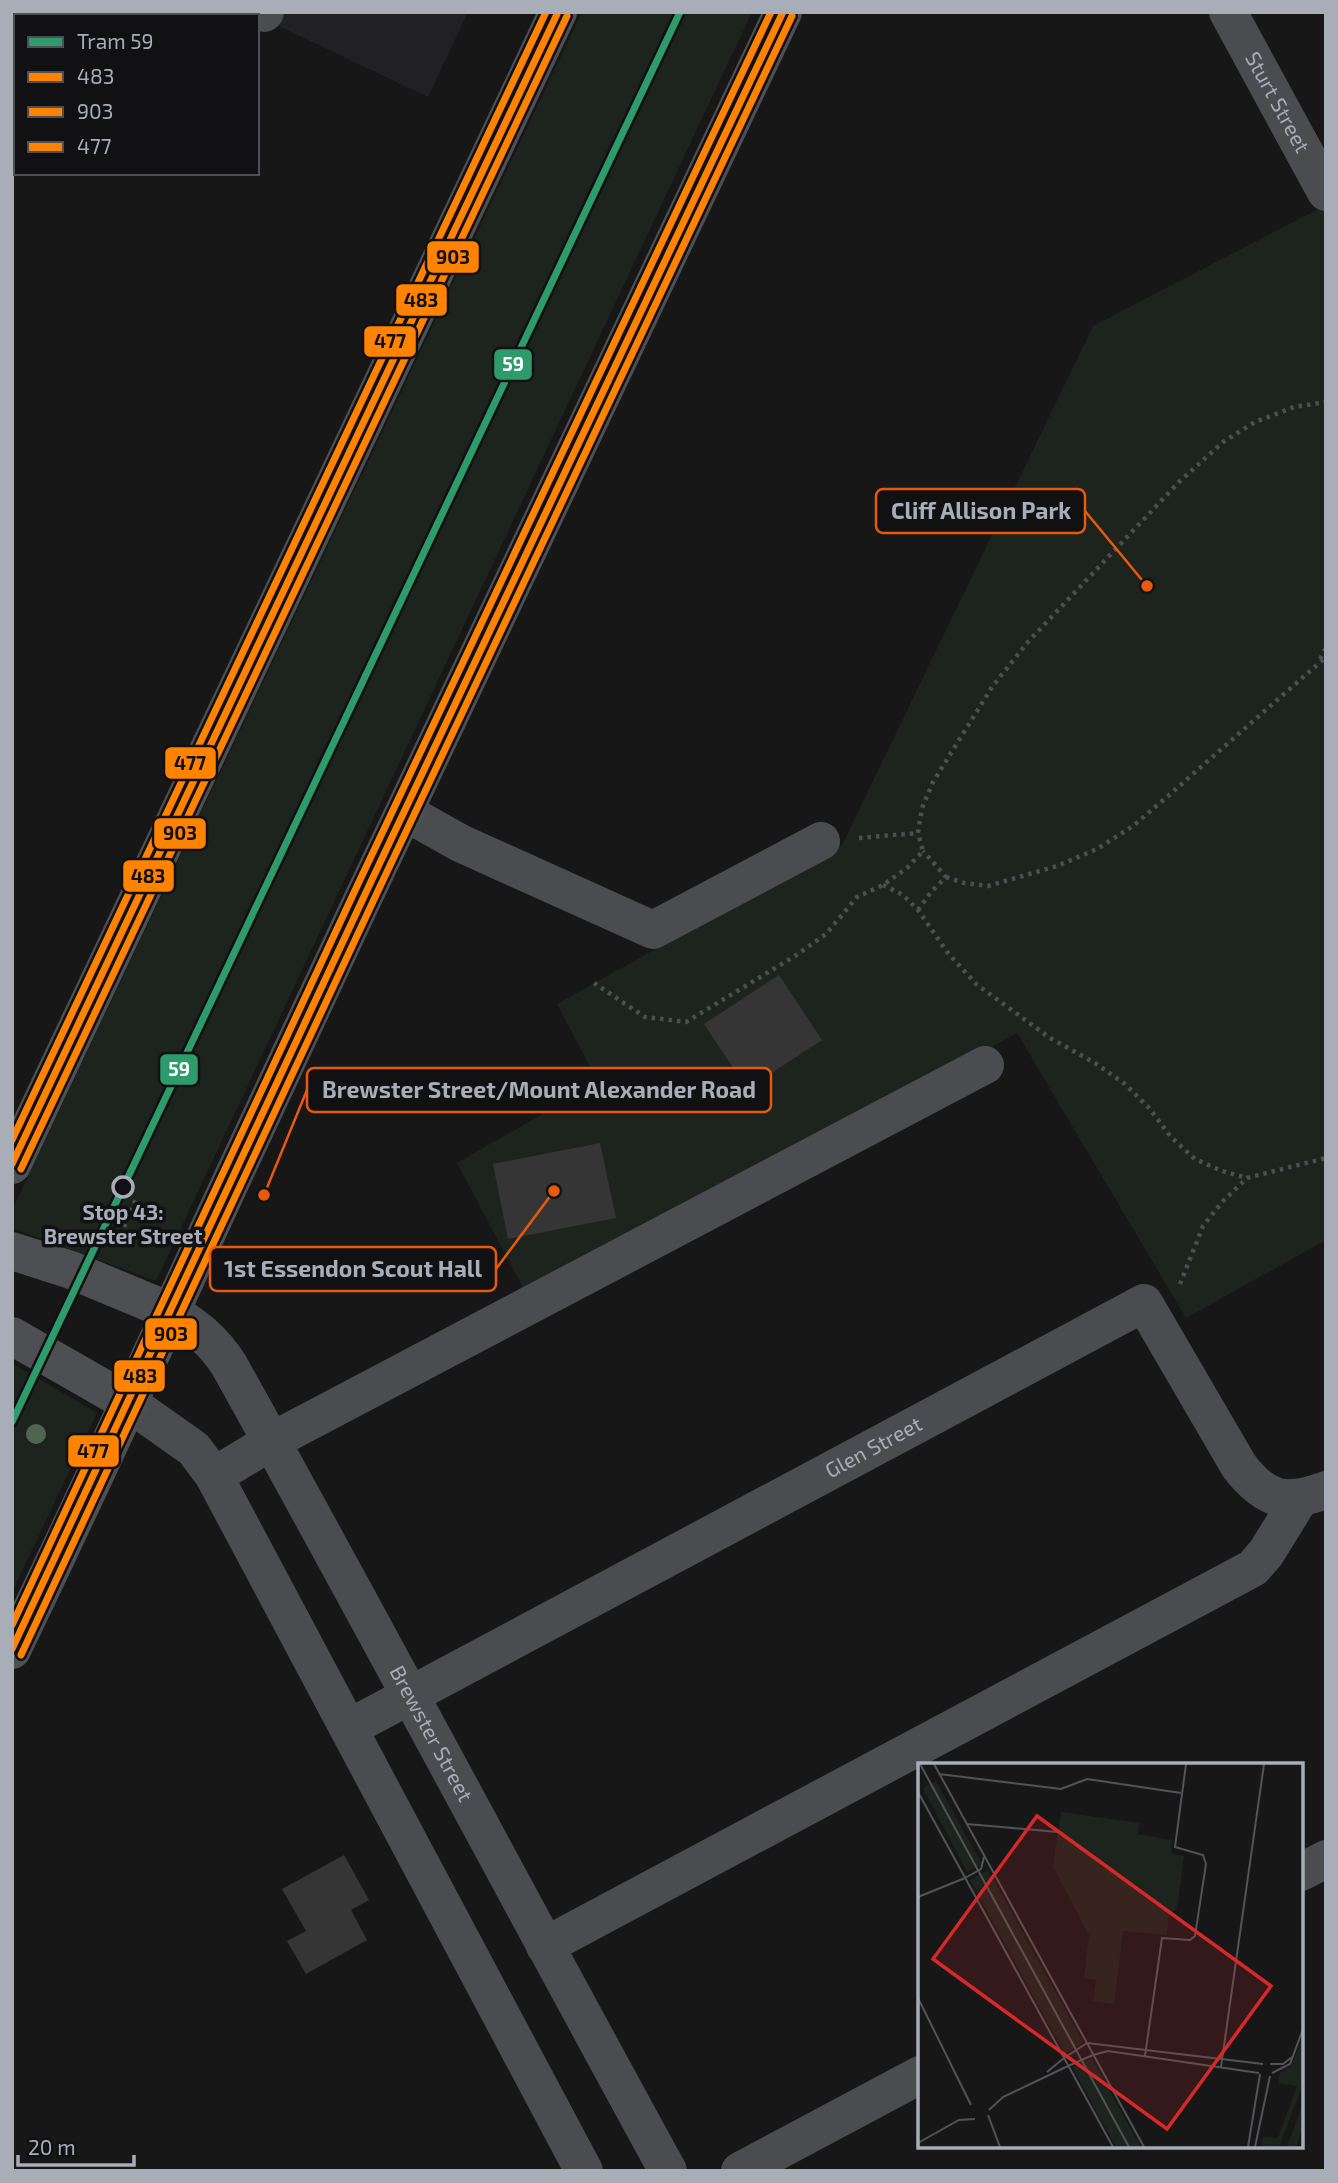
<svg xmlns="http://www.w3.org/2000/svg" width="1338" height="2183" font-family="'Exo 2',sans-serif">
<rect width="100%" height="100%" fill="#171717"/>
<path fill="#212123" d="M270,12h198l-40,85 -162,-77z"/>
<g fill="#1d241e">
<path d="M582,12h170l-596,1269 -144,-53v-18z"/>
<path d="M1326,205v1035l-140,78 -169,-285 -487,268 -73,-138 141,-81 -41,-78 285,-159 251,-519z"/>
<path d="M12,1363l85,50 -85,179z"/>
</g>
<g fill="#353536">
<path d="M779,975l43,65 -75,49 -43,-65z"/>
<path d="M600,1143l16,75 -108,21 -15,-75z"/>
<path d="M344,1855l25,45 -18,10 16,30 -61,34 -19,-33 19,-10 -24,-42z"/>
</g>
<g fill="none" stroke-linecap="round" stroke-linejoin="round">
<g stroke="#4d4e52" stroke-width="4.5" stroke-dasharray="3.5 5" stroke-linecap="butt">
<path d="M1320,659l6,-11"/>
<path d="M859,838l59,-5"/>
<path d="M946,877l18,6 24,3 69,-20 40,-17 36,-23 35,-30 158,-139"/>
<path d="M883,885l20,10 15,15 30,43 28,31 74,54 45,25 30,21 24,24 22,29 24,22 27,12 25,7"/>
<path d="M918,910l13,-18 15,-15 -23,-26"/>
<path d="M594,983l51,34 41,5 109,-66 31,-22 31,-37 26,-12 24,-17 16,-17 -5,-18 4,-25 11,-26 59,-95 35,-44 152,-161 44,-40 32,-20 39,-15 32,-5"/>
<path d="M124,1227l12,-28"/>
<path d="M1180,1284l23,-58 19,-24 25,-24 79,-20"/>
</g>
<g stroke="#4b4c50" stroke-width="38">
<path id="s1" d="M1228,12l98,180"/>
<path d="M264,13l1,-1"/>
<path d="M405,812l55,31 193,87 168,-89"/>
<path id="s2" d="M172,1312c24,15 42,29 57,53 149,267 292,538 439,806"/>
<path d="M129,1403l65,46 20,27 370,695"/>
<path d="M214,1476l58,-35 713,-376"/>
<path id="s3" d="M349,1728l795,-425 95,163c27,35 46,39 87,24"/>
<path d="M1301,1872l25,-13"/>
<path d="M545,1946l708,-378 13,-15 34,-55"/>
<path d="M740,2171l180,-96"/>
</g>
<g stroke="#4d4f52" stroke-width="38">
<path d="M12,1165l546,-1153"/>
<path d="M12,1251l59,19 101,42"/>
<path d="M12,1336l117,67"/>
<path d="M12,1650c75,-155 147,-313 219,-469 181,-391 368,-779 552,-1169"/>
</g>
<g stroke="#111113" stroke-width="12">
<g id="bus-1">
<path d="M12,1164l546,-1152"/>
<path d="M12,1649l356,-761 415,-876"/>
</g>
</g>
<g stroke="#111113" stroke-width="12">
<g id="bus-2">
<path d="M21,1169l546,-1153"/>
<path d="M21,1655l356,-762 415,-877"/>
</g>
</g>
<g stroke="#111113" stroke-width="12">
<g id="bus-3">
<path d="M12,1140l534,-1128"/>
<path d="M12,1625l346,-741 413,-872"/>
</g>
</g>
<use href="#bus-1" stroke="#ff8200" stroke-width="7"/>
<use href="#bus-2" stroke="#ff8200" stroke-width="7"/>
<use href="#bus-3" stroke="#ff8200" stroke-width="7"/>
<g stroke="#111113" stroke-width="12">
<path id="tram-1" d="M12,1422l668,-1410"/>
</g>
<use href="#tram-1" stroke="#2d9b6c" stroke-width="7"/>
</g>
<circle fill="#506451" cx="36" cy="1434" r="10"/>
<circle fill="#111113" stroke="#a8adb8" stroke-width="3.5" cx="123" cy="1187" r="10"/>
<g text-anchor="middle" stroke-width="7" stroke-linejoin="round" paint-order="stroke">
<g font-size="21" fill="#a8adb8" stroke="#111113">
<text dy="7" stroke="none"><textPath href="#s1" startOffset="103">Sturt Street</textPath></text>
<text dy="7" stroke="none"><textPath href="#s3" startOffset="595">Glen Street</textPath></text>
<text dy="7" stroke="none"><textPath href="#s2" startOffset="499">Brewster Street</textPath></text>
</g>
<g font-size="21" font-weight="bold" fill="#a8adb8" stroke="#111113">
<text x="123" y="1220">Stop 43:<tspan x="123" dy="24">Brewster Street</tspan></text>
</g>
</g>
<g transform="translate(918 1763)">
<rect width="385" height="385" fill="#171717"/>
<path d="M18,18l46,83 -15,8 -44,-84zM143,49l78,11 -1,11 34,6 -1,13 13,3 -7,53 -8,5 -2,21 -44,-4 -9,73 -21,-3 3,-21 -12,-2 5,-43 -36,-68zM70,107l95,172 -18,12 -95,-174zM385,274v47l-24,63h-18l2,-10 15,1 19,-52 -19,-3 2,-10 11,-7zM174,296l49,88h-25l-44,-80zM385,340v24l-7,20h-9z" fill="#1d241e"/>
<path fill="none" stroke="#515357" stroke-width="2" d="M2,1l209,383M16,1l210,383M21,11l122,15 26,-10 94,14M0,29l195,355M49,61l91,8M47,115l16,-9 3,-12M0,134l47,-19M0,235l53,107M169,280l176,21M175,292l15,-4 151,22M227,293l17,-118 28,2 5,-4 11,-72 -3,-9 -28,-8 11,-83M146,295l23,-15M352,301h13l9,-7M150,303l25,-11M303,304l43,-303M129,309l17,-14M354,310l18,-9 13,-35M71,347l14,-13 65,-31M70,352l12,32M0,380l41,-23 16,-1M330,384l12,-73M337,384l15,-71"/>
<path fill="#d62828" fill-opacity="0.15" stroke="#d62828" stroke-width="3.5" d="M119,53l234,170 -104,143 -234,-170z"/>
<rect width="385" height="385" fill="none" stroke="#a8adb8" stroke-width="3.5"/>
</g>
<path fill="none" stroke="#e8590c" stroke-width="2.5" d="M1147 586L1085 511M264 1195L307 1090M554 1191L496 1269"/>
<g fill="#e8590c" stroke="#111113" stroke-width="2.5">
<circle cx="1147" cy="586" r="7"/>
<circle cx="264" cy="1195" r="7"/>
<circle cx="554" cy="1191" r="7"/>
</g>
<g fill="#111113" stroke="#e8590c" stroke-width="2.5">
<rect x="876" y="489" width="209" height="44" rx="7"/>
<rect x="307" y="1068" width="464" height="44" rx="7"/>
<rect x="210" y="1247" width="286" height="44" rx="7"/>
</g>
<g font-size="23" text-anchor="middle" font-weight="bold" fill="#a8adb8">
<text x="981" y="519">Cliff Allison Park</text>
<text x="539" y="1098">Brewster Street/Mount Alexander Road</text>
<text x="353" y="1277">1st Essendon Scout Hall</text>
</g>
<g stroke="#111113" stroke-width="2.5">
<rect x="426" y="240" width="54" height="34" rx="7" fill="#ff8200"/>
<rect x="395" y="283" width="53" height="34" rx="7" fill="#ff8200"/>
<rect x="363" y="325" width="54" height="33" rx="7" fill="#ff8200"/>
<rect x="493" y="348" width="40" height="33" rx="7" fill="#2d9b6c"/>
<rect x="164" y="746" width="53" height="34" rx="7" fill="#ff8200"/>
<rect x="153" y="817" width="54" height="33" rx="7" fill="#ff8200"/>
<rect x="122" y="859" width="53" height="34" rx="7" fill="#ff8200"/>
<rect x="159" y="1053" width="40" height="33" rx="7" fill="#2d9b6c"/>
<rect x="144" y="1317" width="54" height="34" rx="7" fill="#ff8200"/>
<rect x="113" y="1359" width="53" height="34" rx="7" fill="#ff8200"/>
<rect x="67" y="1434" width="53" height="34" rx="7" fill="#ff8200"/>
</g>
<g font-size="19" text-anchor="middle" font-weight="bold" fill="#fff">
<text x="513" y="371">59</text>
<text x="179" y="1076">59</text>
</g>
<g font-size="19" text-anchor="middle" font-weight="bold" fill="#111">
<text x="453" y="264">903</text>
<text x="421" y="307">483</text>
<text x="390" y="348">477</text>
<text x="190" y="770">477</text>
<text x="180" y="840">903</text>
<text x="148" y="883">483</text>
<text x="171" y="1341">903</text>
<text x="140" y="1383">483</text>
<text x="93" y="1458">477</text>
</g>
<rect width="1338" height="2183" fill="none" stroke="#a8adb8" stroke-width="28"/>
<rect x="14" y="14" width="245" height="161" fill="#111113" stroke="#4d4f55" stroke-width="2"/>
<rect x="28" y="37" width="35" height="10" fill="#2d9b6c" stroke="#4d4f55" stroke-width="2"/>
<text x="77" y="49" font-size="21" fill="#a8adb8">Tram 59</text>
<rect x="28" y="72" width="35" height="10" fill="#ff8200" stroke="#4d4f55" stroke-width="2"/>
<text x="77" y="84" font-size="21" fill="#a8adb8">483</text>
<rect x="28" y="107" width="35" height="10" fill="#ff8200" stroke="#4d4f55" stroke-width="2"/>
<text x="77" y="119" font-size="21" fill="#a8adb8">903</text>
<rect x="28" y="142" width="35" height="10" fill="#ff8200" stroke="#4d4f55" stroke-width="2"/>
<text x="77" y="154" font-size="21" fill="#a8adb8">477</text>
<path d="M18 2155v10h116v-10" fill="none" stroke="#a8adb8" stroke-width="3.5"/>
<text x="28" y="2155" font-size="21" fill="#a8adb8" stroke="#111113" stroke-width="5" paint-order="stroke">20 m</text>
</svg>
